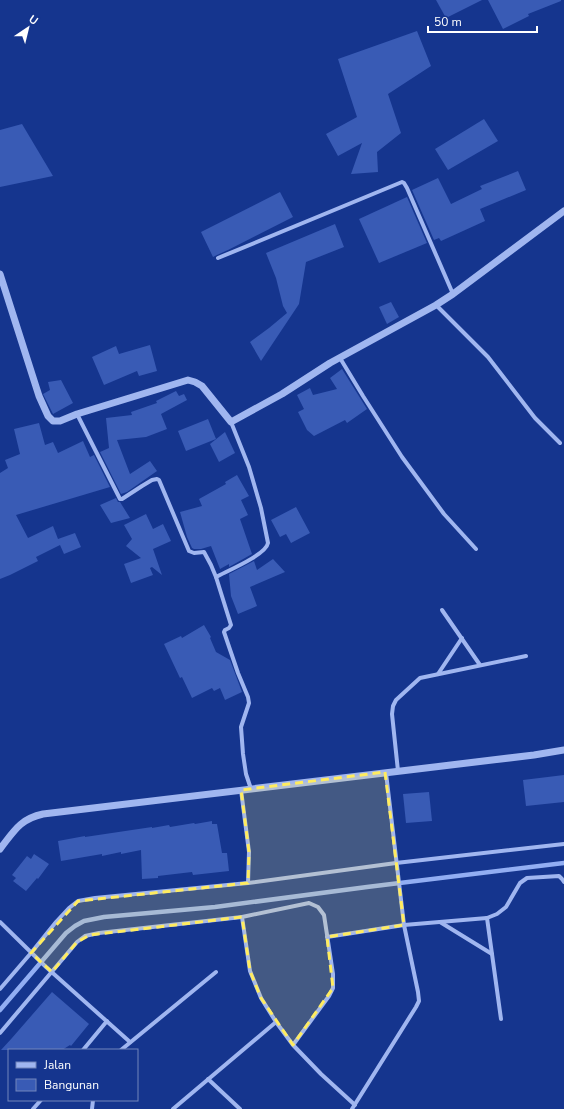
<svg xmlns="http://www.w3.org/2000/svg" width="564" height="1109" font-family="'Nunito Sans',sans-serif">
<rect width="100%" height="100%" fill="#15358e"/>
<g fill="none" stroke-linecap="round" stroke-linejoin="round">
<path stroke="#92aef3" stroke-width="4.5" d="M0,1010l66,-77 9,-7 9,-5 20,-4 111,-10 152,-20 197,-24"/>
</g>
<g fill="#395bb5">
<path d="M436,0h46l-36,18z"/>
<path d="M488,0h73v1l-33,13 1,2 -26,13z"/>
<path d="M417,31l14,35 -43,28 13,39 -24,19 1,20 -27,2 11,-31 -24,13 -12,-22 31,-17 -19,-58z"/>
<path d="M484,119l14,22 -50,29 -13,-21z"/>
<path d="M22,124l31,52 -53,11v-57z"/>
<path d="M518,171l8,19 -46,19 5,12 -44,20 -2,-3 -5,2 -22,-50 26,-12 13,26 31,-15 -2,-3z"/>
<path d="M280,192l13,25 -65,33 -11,5 -4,2 -12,-25z"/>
<path d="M407,197l20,46 -48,20 -20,-44z"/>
<path d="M335,224l9,23 -38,15 -7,42 -38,57 -11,-19 19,-14 18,-15 -4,-7 -7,-28 -10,-25z"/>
<path d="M391,302l8,15 -12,7 -8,-17z"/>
<path d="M150,345l7,26 -18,5 -2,-5 -33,14 -12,-28 24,-11 3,8z"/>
<path d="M342,369l25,40 -20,14 -2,-3 -31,16 -7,-6 -9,-18 6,-3 -7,-14 13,-7 3,7 24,-6 -7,-11z"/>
<path d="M61,380l12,23 -20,11 -10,-20 7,-4 -2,-8z"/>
<path d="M176,391l3,5 5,-2 3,6 -26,14 6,15 -21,8 -29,3 13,34 20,-13 7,10 -30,21 -6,2 -21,-42 9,-4 -3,-30 26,-3 -1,-3 26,-9 -1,-2z"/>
<path d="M208,419l8,20 -30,12 -8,-20z"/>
<path d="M39,423l6,22 8,-3 5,11 25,-12 7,16 4,-2 16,32 -94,28 12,23 25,-12 5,13 17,-6 6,14 -17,7 -4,-9 -24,12 2,4 -28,14 -10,4v-106l8,-5 -3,-8 15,-6 -6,-25z"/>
<path d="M225,432l10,21 -16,9 -9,-18z"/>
<path d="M237,475l12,21 -8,4 7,15 -8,4 12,35 -23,13v-3l-9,5 -9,-23 -10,3h-7l-2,-1 -5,-11 -7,-25 22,-6 -3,-7 27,-15 -1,-2z"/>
<path d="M116,498l2,4h2l10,16 -19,5 -11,-18z"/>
<path d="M296,507l14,26 -19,10 -5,-9 -6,3 -9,-17z"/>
<path d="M146,514l7,15 10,-5 8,17 -18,8 9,26 -10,-8 -2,1 3,7 -22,8 -7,-19 17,-6 -15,-12 6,-7 -8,-14z"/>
<path d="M273,559l12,13 -35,15 7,19 -19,8 -7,-18 -2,-22 25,-13 3,9z"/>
<path d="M204,625l7,12 -1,1 6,14 14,8 12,32 -17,8 -5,-12 -6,3 -2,-3 -20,10 -10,-21 -2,1 -16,-34 17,-8 1,2z"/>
<path d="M564,775v27l-38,4 -3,-26z"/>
<path d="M429,792l3,29 -26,2 -3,-29z"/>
<path d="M212,821v3h5l5,29h5l2,18 -36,4 -1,-3 -34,4v2l-16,1 -1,-29 -20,4v-2l-19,4v-2l-41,7 -3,-20 27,-5v1l67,-10v1l17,-3 1,2 24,-4 1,1z"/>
<path d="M34,854l15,10 -11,15 -1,-1 -11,13 -13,-10 3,-3 -4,-3 15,-19 4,3z"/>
<path d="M52,992l37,32 -18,22 -1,-1 -8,5h-61l11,-12z"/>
</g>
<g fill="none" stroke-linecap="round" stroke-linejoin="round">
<g stroke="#a0b6f0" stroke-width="4">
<path d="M218,258l184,-76 2,1 3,5 46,106"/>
<path d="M436,305l52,52 47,61 25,25"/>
<path d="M340,358l23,38 39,61 42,57 32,35"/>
<path d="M77,414l43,85h2l20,-13 10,-6 5,-1 2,1 30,71 5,2 10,-1 7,13 5,12 15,48 -2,3 -4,2 -1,2 14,41 10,24 1,6 -8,24 2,27 3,20 5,15"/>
<path d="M216,577c11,-6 50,-22 52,-34l-7,-35 -12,-41 -18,-45"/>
<path d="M442,610l38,55"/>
<path d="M438,674l24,-36"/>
<path d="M398,771l-6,-57 1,-8 3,-6 24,-22 106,-22"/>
<path d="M248,883l148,-20 168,-19"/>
<path d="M487,918l14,101"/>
<path d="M0,922l46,45 84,75"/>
<path d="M440,922l52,32"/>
<path d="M327,937l77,-12 83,-7 10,-4 9,-7 14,-24 7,-5 32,-2 3,3 2,3"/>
<path d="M0,989l31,-36 25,-31 13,-14 9,-7 17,-3 153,-15 1,-31 -8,-62"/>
<path d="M0,1033l77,-91 8,-6 14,-3 143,-16"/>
<path d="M293,1045l36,-49 4,-8v-14l-9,-59 -6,-8 -9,-4 -67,14 8,54 11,27 15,24 17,23 28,29 34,31"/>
<path d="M83,1050l24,-29"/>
<path d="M121,1050l95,-78"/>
<path d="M208,1079l32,30"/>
<path d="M33,1109l8,-9"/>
<path d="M92,1109l1,-9"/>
<path d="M173,1109l103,-87"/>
<path d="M352,1109l64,-102 3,-6 -1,-9 -14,-67 -18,-152"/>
</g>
<g stroke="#a0b6f0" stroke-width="7">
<path d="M0,274l39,122 9,20 5,5h7l17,-7 111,-34 7,2 7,4 29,36 51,-28 48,-31 106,-58 17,-11 111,-83"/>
<path d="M0,849c14,-18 20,-30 43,-35l491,-59 30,-5"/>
</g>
</g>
<path fill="#ffec5f" fill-opacity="0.2" stroke="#ffec5f" stroke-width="3" stroke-dasharray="8 5" stroke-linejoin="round" d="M385,772l19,153 -77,12 6,51 -40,57 -32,-47 -11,-27 -8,-54 -152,18 -13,7 -25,30 -21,-19 47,-52 170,-18 1,-31 -8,-62z"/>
<rect x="8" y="1049" width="130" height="52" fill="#15358e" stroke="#7386bb"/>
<rect x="16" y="1062" width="20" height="6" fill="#a0b6f0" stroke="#7386bb"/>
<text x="44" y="1069" font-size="12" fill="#ffffff">Jalan</text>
<rect x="16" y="1079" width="20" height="12" fill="#395bb5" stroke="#7386bb"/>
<text x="44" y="1089" font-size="12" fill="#ffffff">Bangunan</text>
<g transform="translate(28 28) rotate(35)" stroke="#15358e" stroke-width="3" paint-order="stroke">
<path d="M0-3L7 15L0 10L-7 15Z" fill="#ffffff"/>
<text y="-6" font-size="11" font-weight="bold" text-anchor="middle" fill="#ffffff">U</text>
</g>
<path d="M428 26v6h109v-6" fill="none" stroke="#ffffff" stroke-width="2"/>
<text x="434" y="26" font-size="12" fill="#ffffff" stroke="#15358e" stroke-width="3" paint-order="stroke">50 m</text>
</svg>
